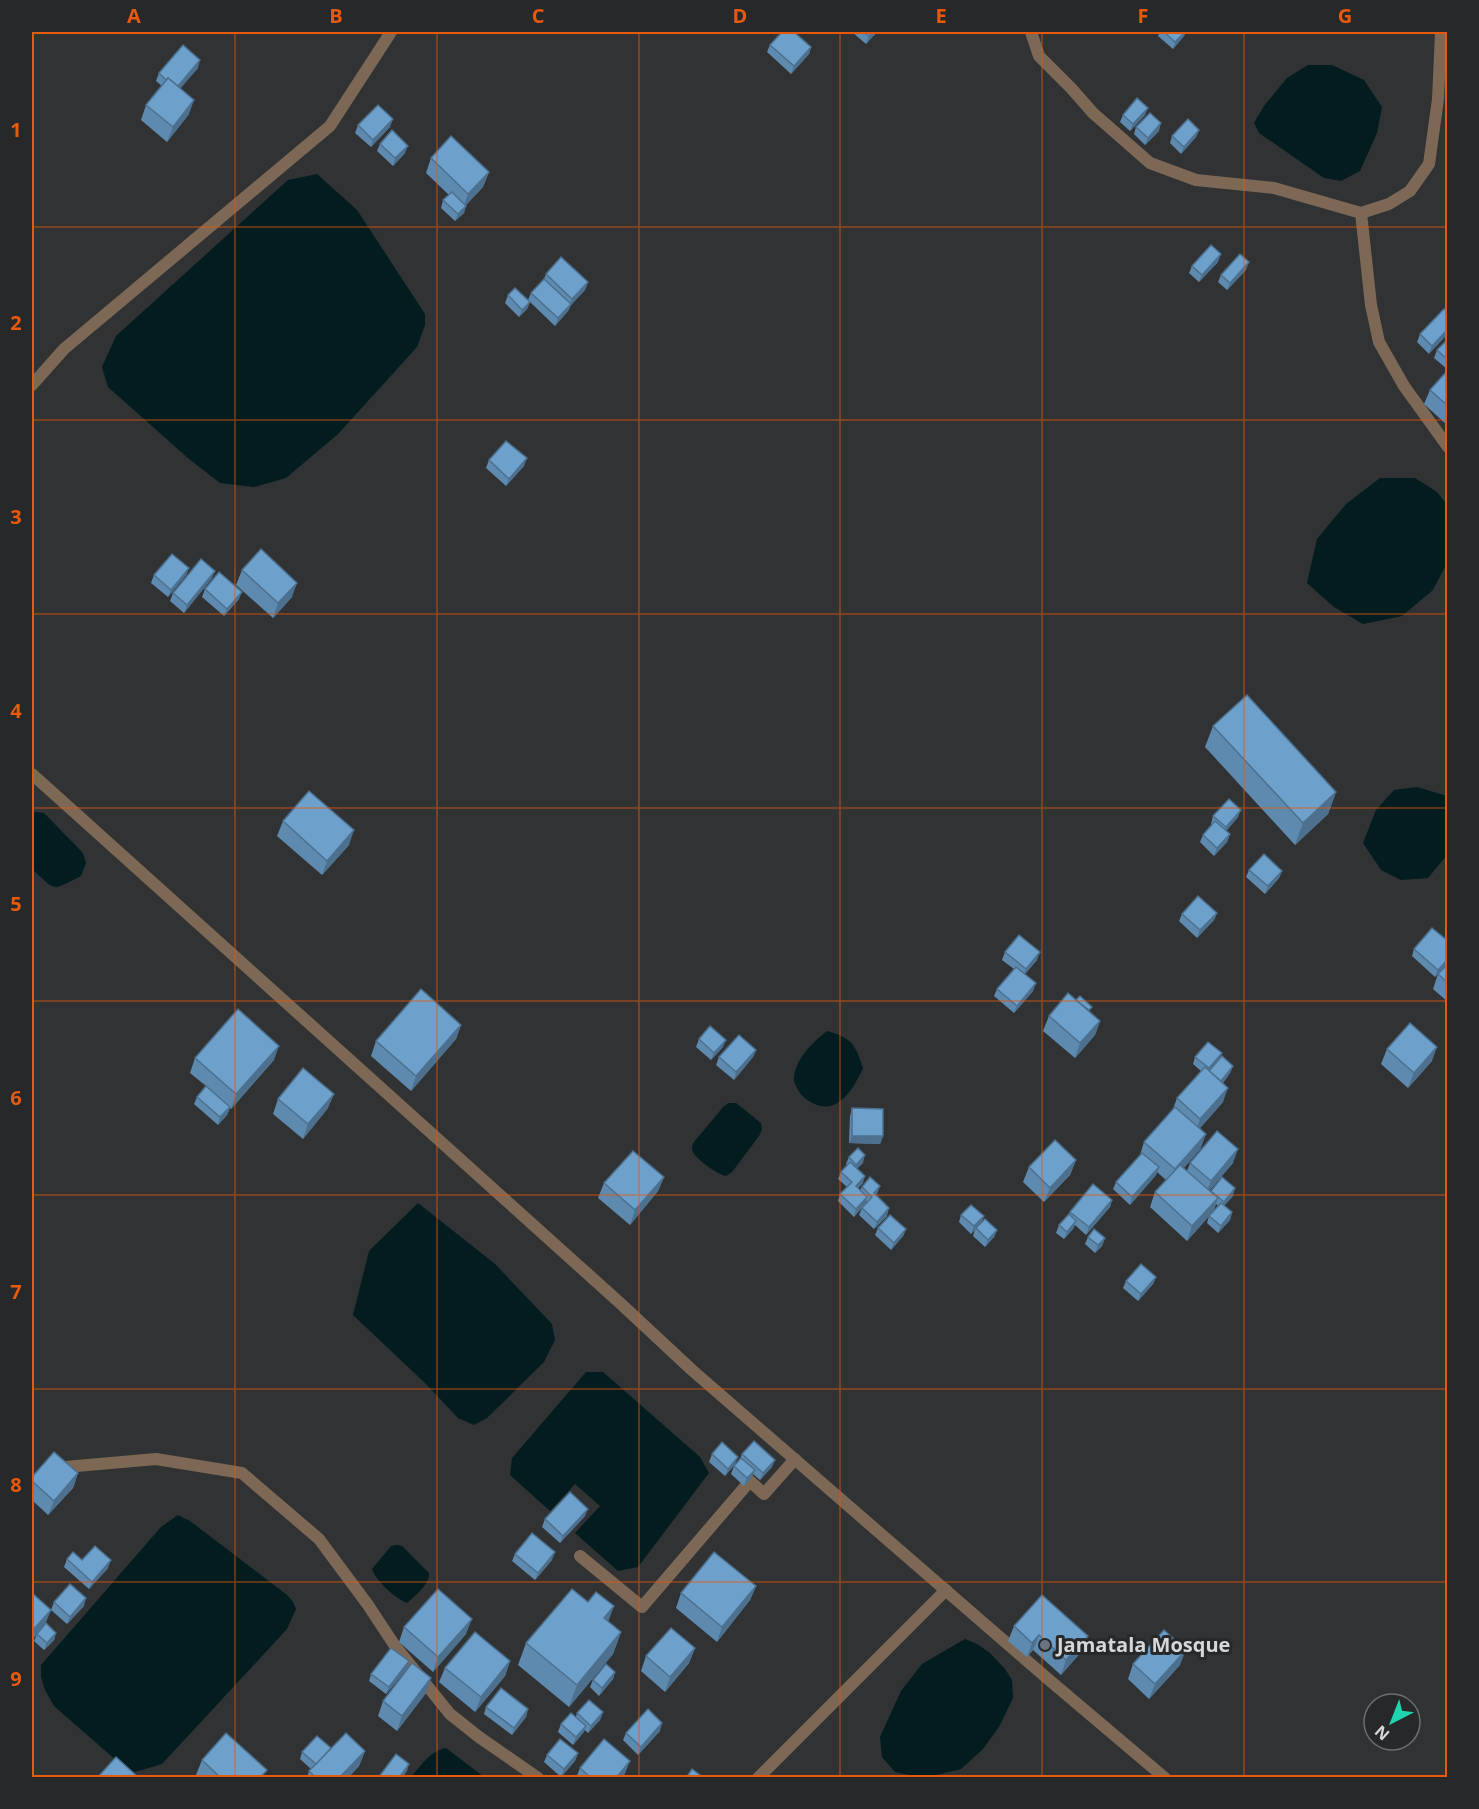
<svg xmlns="http://www.w3.org/2000/svg" width="1479" height="1809" font-family="'Open Sans',sans-serif">
<rect width="100%" height="100%" fill="#303234"/>
<g fill="#021c20">
<path d="M1308,65h24l32,15 18,27 -5,26 -17,38 -19,10 -17,-3 -65,-45 -5,-10 10,-17 23,-28z"/>
<path d="M317,174l40,36 68,104v11l-8,22 -79,87 -52,44 -32,9 -34,-4 -31,-24 -81,-72 -6,-20 14,-31 172,-156z"/>
<path d="M1380,478h35l22,14 10,13v58l-14,27 -31,26 -39,8 -29,-17 -27,-24 10,-44 29,-35z"/>
<path d="M1417,787l30,9v59l-19,23 -27,2 -20,-10 -18,-27 13,-33 18,-20z"/>
<path d="M35,812l9,1 39,40 3,10 -5,13c-30,15 -24,16 -49,-7v-55z"/>
<path d="M827,1031c24,7 28,12 36,37 -11,24 -28,52 -57,31 -5,-3 -11,-13 -12,-19 0,-20 19,-38 33,-49z"/>
<path d="M729,1103h7l25,20 1,7 -3,6 -27,36 -6,4c-9,-2 -30,-17 -33,-24 -2,-5 -1,-6 1,-10l30,-36z"/>
<path d="M418,1203l77,61 57,60 3,16 -11,22 -57,56 -13,7 -16,-7 -32,-34 -73,-69 16,-64z"/>
<path d="M586,1372h17l97,85 9,16 -71,94 -20,4 -43,-38 25,-27 -25,-22 -25,27 -40,-36 2,-17z"/>
<path d="M178,1515l12,6 97,74 6,7 3,7 -9,20 -125,135 -27,8 -10,-4 -71,-62 -9,-16 -4,-13v-12l120,-138z"/>
<path d="M397,1545l5,1 27,27c1,11 -14,23 -22,30 -11,-4 -32,-23 -35,-34l19,-23z"/>
<path d="M965,1639l12,5 13,9 15,16 7,11 1,18 -14,29 -16,22 -22,20 -37,9 -29,-6 -13,-15 -2,-20 21,-46 21,-27z"/>
<path d="M446,1748l38,29h-73c10,-11 19,-26 35,-29z"/>
</g>
<g fill="none" stroke-linecap="round" stroke-linejoin="round">
<g stroke="#7d6856" stroke-width="12">
<path d="M1031,32l8,24 32,32 22,25 57,50 46,17 78,8 87,25 28,-9 21,-13 19,-27 9,-65 3,-67"/>
<path d="M1361,213l10,92 8,37 25,44 44,61"/>
<path d="M32,385l32,-36 266,-223 61,-94"/>
<path d="M32,774l588,529 73,68 355,308 117,99"/>
<path d="M32,1484l22,-16 102,-9 86,14 77,66 49,66 27,41 55,68 29,23 59,41"/>
<path d="M580,1556l62,51 108,-126 14,13 31,-35"/>
<path d="M758,1778l188,-188"/>
</g>
</g>
<g fill="#5e8aaf" fill-rule="evenodd">
<path d="M852,32h25l-11,12z"/>
<path d="M1160,32h26l-2,4 -11,13 -15,-13z"/>
<path d="M770,45l41,2 -2,7 -18,20 -24,-22z"/>
<path d="M198,68l-18,20 9,26 -22,28 -26,-22 5,-15 16,-19 -6,-5 3,-8z"/>
<path d="M1123,115h22l-15,16 -10,-9z"/>
<path d="M358,125l32,2 -19,20 -16,-14z"/>
<path d="M1136,127l23,4 -14,14 -11,-11z"/>
<path d="M1199,130l-3,7 -15,17 -11,-11 2,-7z"/>
<path d="M380,144l25,9 -12,13 -16,-15z"/>
<path d="M431,158l58,14 -6,15 -17,18 -2,8 -9,8 -14,-13 2,-8 6,-5 -23,-22z"/>
<path d="M1218,262l-19,20 -10,-9 3,-7z"/>
<path d="M1246,270l-19,20 -9,-8 3,-7z"/>
<path d="M546,274l42,8 -3,8 -14,15 -3,6 -13,15 -25,-24 -3,7 -8,8 -14,-14 3,-8 20,5 3,-7 13,-14z"/>
<path d="M1448,312l-19,42 -12,-12 3,-8z"/>
<path d="M1448,339l-1,30 -13,-11 3,-8z"/>
<path d="M1448,370v56l-24,-22 6,-14z"/>
<path d="M489,460l35,6 -18,20 -20,-18z"/>
<path d="M189,568l-3,7 -18,22 -17,-14 3,-8z"/>
<path d="M242,570l50,27 -19,21 -37,-33z"/>
<path d="M212,578l-28,35 -14,-12 3,-8z"/>
<path d="M205,589l34,10 -15,17 -22,-19z"/>
<path d="M1213,726l123,66 -8,22 -33,31 -90,-98z"/>
<path d="M1213,816l25,1 -12,14 4,3 -3,8 -13,14 -14,-14 3,-7 9,-10 -1,-1z"/>
<path d="M283,821l66,24 -27,30 -45,-39z"/>
<path d="M1249,870l33,1 -3,7 -14,16 -19,-17z"/>
<path d="M1217,913l-3,7 -17,18 -18,-17 3,-7z"/>
<path d="M1414,949l34,14 -13,14 -23,-21z"/>
<path d="M1005,952l32,8 -12,14 8,17 -19,22 -20,-17 3,-7 17,-20 -12,-9z"/>
<path d="M1448,964v38l-15,-13 5,-15z"/>
<path d="M1090,1012l10,9 -5,14 -20,23 -32,-27 6,-15z"/>
<path d="M461,1025l-5,14 -45,52 -40,-35 5,-15z"/>
<path d="M699,1039l24,8 -12,13 -15,-13z"/>
<path d="M1387,1049l45,12 -24,27 -27,-24z"/>
<path d="M756,1050l-3,7 -19,23 -18,-15 3,-8z"/>
<path d="M1195,1057l25,1 13,8 -3,7 -7,10v19l-23,26 1,20 -17,20 3,3 3,-8h43l-24,28 2,1v-1l22,5 -9,10 8,6 -2,8 -12,13 -11,-10 2,-7 -22,25 -37,-34 5,-15 11,-12 -9,-8 -1,3 -26,30 -17,-16 3,-7 24,-27 4,-13 29,-33 4,-11 24,-27 -8,-7zM1216,1204l2,2 -5,6z"/>
<path d="M195,1058l79,2 -43,49 -1,-1 -3,7 -9,10 -24,-21 3,-7 9,-11 -16,-13z"/>
<path d="M278,1099l50,9 -25,31 -30,-25z"/>
<path d="M852,1108l31,28 -3,8 -31,-1 1,-27z"/>
<path d="M849,1157l14,6 -6,5 6,15 -5,5 2,2 2,-3 18,-1 -4,9 11,21 -13,13 -15,-14 3,-7 5,-6 -1,-1 -1,3 -11,13 -16,-16 2,-7 7,-7 -9,-8 3,-7 6,-7 -1,-1z"/>
<path d="M1076,1160l-6,15 -26,27 -21,-20 6,-15z"/>
<path d="M664,1177l-6,14 -28,34 -32,-27 6,-15z"/>
<path d="M1112,1200l-2,7 -24,28 -11,-10 -2,4 -9,10 -8,-6 3,-8 10,-10 1,-3z"/>
<path d="M961,1215l23,1 -3,7 16,7 -3,7 -9,10 -12,-11 2,-7 -4,5 -12,-12z"/>
<path d="M878,1228l28,1 -3,7 -12,14 -16,-15z"/>
<path d="M1088,1237l17,1 -3,8 -7,7 -10,-9z"/>
<path d="M1156,1277l-3,7 -15,17 -15,-13 3,-7z"/>
<path d="M712,1454l23,10 -10,12 -16,-14z"/>
<path d="M742,1454l30,13 -12,13 -7,-6 -1,3 -8,9 -13,-12 3,-8 6,-7z"/>
<path d="M78,1473l-5,15 -25,27 -16,-15v-23z"/>
<path d="M585,1516l-25,27 -18,-16 3,-8z"/>
<path d="M515,1554l37,6 -17,20 -23,-19z"/>
<path d="M67,1559l15,1 26,8 -19,21 -25,-22z"/>
<path d="M756,1586l-6,14 -33,42 -41,-34 5,-15z"/>
<path d="M32,1593l19,17 -6,14 11,9 -2,7 -10,10 -10,-9 3,-7 5,-6 -10,12z"/>
<path d="M54,1602l30,4 -17,18 -16,-14z"/>
<path d="M608,1622l13,10 -8,22 -44,53 -51,-42 8,-22z"/>
<path d="M1014,1626l68,25 -21,24 -28,-25 -6,7 -19,-16z"/>
<path d="M404,1627l62,7 -33,38 -34,-30z"/>
<path d="M695,1648l-6,15 -24,29 -24,-21 5,-15z"/>
<path d="M510,1661l-5,15 -30,36 -36,-30 6,-14z"/>
<path d="M1133,1664l47,1 -31,34 -21,-20z"/>
<path d="M407,1669l-21,25 -17,-13 2,-7z"/>
<path d="M615,1672l-2,7 -14,17 -9,-9 3,-7z"/>
<path d="M426,1693l-29,38 -19,-15 5,-15z"/>
<path d="M486,1707l42,2 -2,8 -14,18 -28,-21z"/>
<path d="M603,1712l-3,8 -12,13 -3,-3 -2,3 -10,12 -15,-13 3,-8 15,-7 1,-4z"/>
<path d="M660,1731l-22,24 -15,-15 3,-7z"/>
<path d="M331,1748l34,3 -6,15 -11,12h-41l2,-7 2,-2 -11,-10 2,-7z"/>
<path d="M578,1753l-3,8 -14,16 -17,-15 3,-7z"/>
<path d="M202,1760l62,18h-64l-4,-3z"/>
<path d="M580,1768l44,8 -1,2h-47z"/>
</g>
<g fill="#4c708e">
<path d="M873,32h4l-11,12 3,-8z"/>
<path d="M1185,32h1l-2,4 -11,13 2,-7z"/>
<path d="M811,47l-2,7 -18,20 3,-8z"/>
<path d="M200,60l-2,8 -24,28 2,-8z"/>
<path d="M194,100l-5,14 -22,28 6,-15z"/>
<path d="M1148,108l-3,7 -15,16 3,-7z"/>
<path d="M393,119l-3,8 -19,20 2,-7z"/>
<path d="M1161,123l-2,8 -14,14 3,-7z"/>
<path d="M1199,130l-3,7 -15,17 3,-7z"/>
<path d="M408,146l-3,7 -12,13 2,-8z"/>
<path d="M489,172l-6,15 -20,21 5,-14z"/>
<path d="M466,206l-2,7 -9,8 3,-7z"/>
<path d="M1221,254l-3,8 -19,20 3,-7z"/>
<path d="M1249,262l-3,8 -19,20 3,-7z"/>
<path d="M588,282l-3,8 -14,15 -3,6 -13,15 3,-8 11,-12 3,-7z"/>
<path d="M530,302l-3,7 -8,8 3,-7z"/>
<path d="M1448,329v5l-19,20 3,-8z"/>
<path d="M527,458l-3,8 -18,20 3,-7z"/>
<path d="M189,568l-3,7 -18,22 3,-7z"/>
<path d="M215,571l-3,7 -28,35 3,-8z"/>
<path d="M297,583l-5,14 -19,21 5,-15z"/>
<path d="M242,592l-3,7 -15,17 3,-7z"/>
<path d="M1336,792l-8,22 -33,31 8,-22z"/>
<path d="M1241,810l-3,7 -15,18 3,-8z"/>
<path d="M354,830l-5,15 -27,30 5,-14z"/>
<path d="M1230,834l-3,8 -13,14 3,-8z"/>
<path d="M1282,871l-3,7 -14,16 3,-8z"/>
<path d="M1217,913l-3,7 -17,18 3,-8z"/>
<path d="M1040,952l-3,8 -14,16 3,-7z"/>
<path d="M1448,959v4l-13,14 3,-7z"/>
<path d="M1036,983l-3,8 -19,22 3,-7z"/>
<path d="M1100,1021l-5,14 -20,23 5,-15z"/>
<path d="M461,1025l-5,14 -45,52 5,-15z"/>
<path d="M726,1040l-3,7 -12,13 3,-7z"/>
<path d="M279,1046l-5,14 -43,49 5,-15z"/>
<path d="M1437,1047l-5,14 -24,27 6,-15z"/>
<path d="M756,1050l-3,7 -19,23 2,-8z"/>
<path d="M1222,1053l-3,8 -12,12 2,-5z"/>
<path d="M1233,1066l-3,7 -14,18 3,-8z"/>
<path d="M1228,1088l-5,14 -28,32 5,-15z"/>
<path d="M334,1094l-6,14 -25,31 5,-15z"/>
<path d="M230,1107l-3,8 -9,10 2,-8z"/>
<path d="M1206,1134l-5,14 -32,36 6,-15z"/>
<path d="M852,1136h31l-3,8 -31,-1z"/>
<path d="M1238,1149l-5,14 -28,32 6,-14z"/>
<path d="M865,1155l-2,8 -9,9 2,-7z"/>
<path d="M1076,1160l-6,15 -26,27 6,-14z"/>
<path d="M1159,1167l-3,8 -26,30 2,-8z"/>
<path d="M865,1176l-2,7 -10,10 3,-7z"/>
<path d="M664,1177l-6,14 -28,34 5,-15z"/>
<path d="M880,1186l-3,8 -6,7 3,-8z"/>
<path d="M1235,1188l-2,8 -12,13 3,-7z"/>
<path d="M867,1197l-2,7 -11,13 2,-8z"/>
<path d="M1218,1198l-6,15 -25,28 5,-15z"/>
<path d="M1112,1200l-2,7 -24,28 3,-8z"/>
<path d="M889,1208l-2,8 -13,13 3,-7z"/>
<path d="M1232,1212l-2,8 -12,13 3,-7z"/>
<path d="M984,1216l-3,8 -10,10 3,-8z"/>
<path d="M1076,1221l-3,8 -9,10 3,-7z"/>
<path d="M906,1229l-3,7 -12,14 3,-7z"/>
<path d="M997,1230l-3,7 -9,10 3,-7z"/>
<path d="M1105,1238l-3,8 -7,7 3,-8z"/>
<path d="M1156,1277l-3,7 -15,17 3,-7z"/>
<path d="M738,1457l-3,7 -10,12 3,-7z"/>
<path d="M775,1460l-3,7 -12,13 3,-7z"/>
<path d="M755,1470l-3,7 -8,9 3,-8z"/>
<path d="M78,1473l-5,15 -25,27 6,-14z"/>
<path d="M588,1509l-3,7 -25,27 3,-7z"/>
<path d="M555,1552l-3,8 -17,20 3,-7z"/>
<path d="M111,1560l-3,8 -19,21 3,-7z"/>
<path d="M756,1586l-6,14 -33,42 5,-15z"/>
<path d="M86,1598l-2,8 -17,18 3,-7z"/>
<path d="M614,1606l-8,22 -2,-10z"/>
<path d="M51,1610l-6,14 -13,16v-9z"/>
<path d="M472,1619l-6,15 -33,38 5,-15z"/>
<path d="M621,1632l-8,22 -44,53 8,-22z"/>
<path d="M56,1633l-2,7 -10,10 3,-7z"/>
<path d="M1039,1635l-6,15 -6,7 5,-14z"/>
<path d="M1088,1636l-6,15 -21,24 5,-15z"/>
<path d="M695,1648l-6,15 -24,29 5,-15z"/>
<path d="M1186,1650l-6,15 -31,34 6,-15z"/>
<path d="M409,1661l-2,8 -21,25 3,-7z"/>
<path d="M510,1661l-5,15 -30,36 6,-15z"/>
<path d="M615,1672l-2,7 -14,17 3,-8z"/>
<path d="M431,1678l-5,15 -29,38 5,-15z"/>
<path d="M528,1709l-2,8 -14,18 2,-7z"/>
<path d="M603,1712l-3,8 -12,13 3,-7z"/>
<path d="M662,1723l-2,8 -22,24 3,-8z"/>
<path d="M586,1726l-3,7 -10,12 3,-8z"/>
<path d="M365,1751l-6,15 -11,12h-9z"/>
<path d="M578,1753l-3,8 -14,16 3,-8z"/>
<path d="M630,1761l-6,15 -1,2h-7z"/>
<path d="M409,1764l-2,7 -5,7h-3z"/>
</g>
<g fill="#6da0cb" stroke="#4c708e" stroke-width="1.5">
<path d="M782,32h12l17,15 -17,19 -24,-21z"/>
<path d="M863,32h10l-4,4z"/>
<path d="M1164,32h21l-10,10z"/>
<path d="M183,45l17,15 -22,26 -10,-8 -2,2 -7,-7z"/>
<path d="M168,78l26,22 -21,27 -27,-22z"/>
<path d="M1137,98l11,10 -15,16 -10,-9z"/>
<path d="M378,105l15,14 -20,21 -15,-15z"/>
<path d="M1150,113l11,10 -13,15 -12,-11z"/>
<path d="M1188,119l11,11 -15,17 -12,-11z"/>
<path d="M392,130l16,16 -13,12 -15,-14z"/>
<path d="M451,136l38,36 -21,22 -37,-36z"/>
<path d="M452,192l14,14 -8,8 -15,-14z"/>
<path d="M1211,245l10,9 -19,21 -10,-9z"/>
<path d="M1240,254l9,8 -19,21 -9,-8z"/>
<path d="M561,257l27,25 -16,17 -26,-25z"/>
<path d="M544,279l27,25 -13,14 -27,-25z"/>
<path d="M515,288l15,14 -8,8 -14,-15z"/>
<path d="M1444,309l4,3v17l-16,17 -12,-12z"/>
<path d="M1448,339v21l-11,-10z"/>
<path d="M1448,370v36l-18,-16z"/>
<path d="M506,441l21,17 -18,21 -20,-19z"/>
<path d="M261,549l36,34 -19,20 -36,-33z"/>
<path d="M172,554l17,14 -18,22 -17,-15z"/>
<path d="M201,559l14,12 -28,34 -14,-12z"/>
<path d="M219,572l23,20 -15,17 -22,-20z"/>
<path d="M1247,695l89,97 -33,31 -90,-97z"/>
<path d="M309,791l45,39 -27,31 -44,-40z"/>
<path d="M1229,799l12,11 -15,17 -13,-11z"/>
<path d="M1215,821l15,13 -13,14 -14,-13z"/>
<path d="M1264,854l18,17 -14,15 -19,-16z"/>
<path d="M1198,896l19,17 -17,17 -18,-16z"/>
<path d="M1432,928l16,13v18l-10,11 -24,-21z"/>
<path d="M1019,935l21,17 -14,17 -21,-17z"/>
<path d="M1448,964v19l-10,-9z"/>
<path d="M1016,967l20,16 -19,23 -20,-17z"/>
<path d="M421,989l40,36 -45,51 -40,-35z"/>
<path d="M1068,993l32,28 -20,22 -31,-27z"/>
<path d="M1080,996l12,11 -3,3 -13,-10z"/>
<path d="M238,1009l41,37 -43,48 -41,-36z"/>
<path d="M1410,1023l27,24 -23,26 -27,-24z"/>
<path d="M710,1026l16,14 -12,13 -15,-14z"/>
<path d="M739,1035l17,15 -20,22 -17,-15z"/>
<path d="M1208,1042l14,11 -13,15 -14,-11z"/>
<path d="M1222,1056l11,10 -12,15 -12,-10z"/>
<path d="M1205,1067l23,21 -28,31 -23,-21z"/>
<path d="M303,1068l31,26 -26,30 -30,-25z"/>
<path d="M206,1086l24,21 -10,10 -23,-20z"/>
<path d="M1175,1107l31,27 -31,35 -31,-27z"/>
<path d="M852,1108l31,1v27h-31z"/>
<path d="M1217,1131l21,18 -27,32 -21,-18z"/>
<path d="M1055,1140l21,20 -26,28 -21,-21z"/>
<path d="M858,1148l7,7 -9,10 -7,-8z"/>
<path d="M633,1151l31,26 -29,33 -31,-27z"/>
<path d="M1142,1153l17,14 -27,30 -16,-15z"/>
<path d="M850,1162l15,14 -9,10 11,11 -11,12 -16,-15 12,-12 -11,-10z"/>
<path d="M1180,1165l38,33 -26,28 -37,-34z"/>
<path d="M870,1177l10,9 -6,7 15,15 -12,14 -15,-14 10,-11 -10,-10z"/>
<path d="M1222,1177l13,11 -11,14 -13,-11z"/>
<path d="M1093,1184l19,16 -23,27 -19,-15z"/>
<path d="M1221,1203l11,9 -11,14 -12,-10z"/>
<path d="M971,1205l13,11 -10,10 -13,-11z"/>
<path d="M1069,1214l7,7 -9,11 -8,-7z"/>
<path d="M890,1215l16,14 -12,14 -16,-15z"/>
<path d="M985,1219l12,11 -9,10 -12,-12z"/>
<path d="M1094,1229l11,9 -7,7 -10,-8z"/>
<path d="M1141,1264l15,13 -15,17 -15,-13z"/>
<path d="M754,1441l21,19 -12,13 -21,-19z"/>
<path d="M722,1442l16,15 -10,12 -16,-15z"/>
<path d="M54,1452l24,21 -24,28 -22,-20v-4z"/>
<path d="M741,1458l14,12 -8,8 -13,-12z"/>
<path d="M570,1492l18,17 -25,27 -18,-17z"/>
<path d="M532,1533l23,19 -17,21 -23,-19z"/>
<path d="M95,1546l16,14 -19,22 -25,-23 6,-7 9,8z"/>
<path d="M714,1552l42,34 -34,41 -41,-34z"/>
<path d="M70,1584l16,14 -16,19 -16,-15z"/>
<path d="M438,1589l34,30 -34,38 -34,-30z"/>
<path d="M572,1589l16,13 8,-10 18,14 -10,12 17,14 -44,53 -51,-42z"/>
<path d="M32,1593l19,17 -19,21z"/>
<path d="M1042,1595l46,41 -22,24 -27,-25 -7,8 -18,-17z"/>
<path d="M46,1623l10,10 -9,10 -10,-9z"/>
<path d="M671,1628l24,20 -25,29 -24,-21z"/>
<path d="M1164,1630l22,20 -31,34 -22,-20z"/>
<path d="M475,1632l35,29 -29,36 -36,-29z"/>
<path d="M391,1648l18,13 -20,26 -18,-13z"/>
<path d="M412,1663l19,15 -29,38 -19,-15z"/>
<path d="M606,1664l9,8 -13,16 -9,-8z"/>
<path d="M501,1688l27,21 -14,19 -28,-21z"/>
<path d="M589,1700l14,12 -12,14 -14,-13z"/>
<path d="M648,1709l14,14 -21,24 -15,-14z"/>
<path d="M571,1713l15,13 -10,11 -15,-13z"/>
<path d="M226,1733l41,37 -7,8h-39l-19,-18z"/>
<path d="M346,1733l19,18 -26,27h-23l-7,-7z"/>
<path d="M317,1736l14,12 -15,16 -14,-12z"/>
<path d="M560,1739l18,14 -14,16 -17,-14z"/>
<path d="M604,1739l26,22 -14,17h-25l-11,-10z"/>
<path d="M396,1754l13,10 -10,14h-21z"/>
<path d="M116,1757l23,21h-42z"/>
<path d="M692,1769l12,9h-18z"/>
</g>
<path fill="none" stroke="#e8590c" stroke-width="1.5" stroke-opacity="0.55" d="M235,32v1746M437,32v1746M639,32v1746M840,32v1746M1042,32v1746M1244,32v1746M32,227h1416M32,420h1416M32,614h1416M32,808h1416M32,1001h1416M32,1195h1416M32,1389h1416M32,1582h1416"/>
<circle fill="#6b7280" stroke="#26282a" stroke-width="2" cx="1045" cy="1645" r="6"/>
<g text-anchor="middle" stroke-width="6" stroke-linejoin="round" paint-order="stroke">
<g font-size="20" font-weight="bold" fill="#d6d7d9" stroke="#26282a" text-anchor="start">
<text x="1057" y="1652">Jamatala Mosque</text>
</g>
</g>
<rect width="1479" height="1809" fill="none" stroke="#26282a" stroke-width="66"/>
<g transform="translate(1392 1722) rotate(222)"><circle r="28" fill="#26282a" stroke="#6c6e70" stroke-width="1.5"/>
<path d="M0-4.5L10 22L0 15L-10 22Z" fill="#1fd5b0"/>
<text y="-9" font-size="16" font-weight="bold" text-anchor="middle" fill="#d6d7d9">N</text>
</g>
<rect x="33" y="33" width="1413" height="1743" fill="none" stroke="#e8590c" stroke-width="2"/>
<g font-size="20" text-anchor="middle" font-weight="bold" fill="#e8590c">
<text x="134" y="23">A</text>
<text x="336" y="23">B</text>
<text x="538" y="23">C</text>
<text x="740" y="23">D</text>
<text x="941" y="23">E</text>
<text x="1143" y="23">F</text>
<text x="1345" y="23">G</text>
<text x="16" y="137">1</text>
<text x="16" y="330">2</text>
<text x="16" y="524">3</text>
<text x="16" y="718">4</text>
<text x="16" y="911">5</text>
<text x="16" y="1105">6</text>
<text x="16" y="1299">7</text>
<text x="16" y="1492">8</text>
<text x="16" y="1686">9</text>
</g>
</svg>
